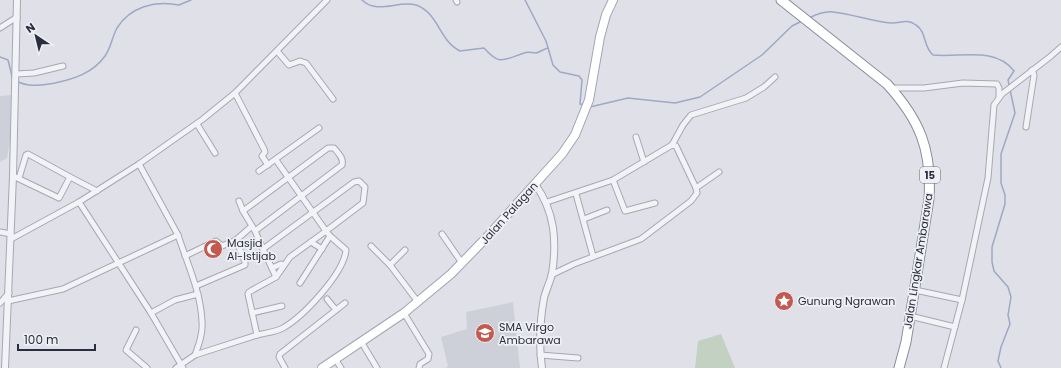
<svg xmlns="http://www.w3.org/2000/svg" width="1061" height="368" font-family="Poppins,sans-serif">
<rect width="100%" height="100%" fill="#e0e1e8"/>
<g fill="#ced0d9">
<path d="M11,95l-1,44 -3,19 -7,4v-66z"/>
<path d="M513,302l7,66h-74l2,-2 -7,-29 26,-8 -1,-17z"/>
</g>
<path fill="#c2d1c2" d="M721,334l14,34h-40l3,-27z"/>
<g fill="none" stroke-linecap="round" stroke-linejoin="round">
<g stroke="#9ea8c5" stroke-width="1.5">
<path d="M362,0c15,15 36,0 54,5 23,8 23,36 44,46l24,-3c16,18 19,12 40,5 4,-2 8,0 12,0 4,-1 8,-4 12,-5"/>
<path d="M525,0l21,41 7,24 7,7 19,4 3,4 -2,24 5,1"/>
<path d="M809,18c8,-4 15,-7 24,-6 19,2 37,9 57,11 10,1 16,-5 26,2 11,7 7,22 17,30 27,3 62,-9 81,16l-6,9 7,33 -14,41v29l4,12v9l-13,43v15l2,9 14,16 3,10 -3,18 2,9 -9,23 -3,14 3,7"/>
<path d="M0,57l8,3 5,20"/>
<path d="M16,81c15,7 24,4 39,2 19,-4 38,-10 50,-27 6,-8 7,-19 12,-28 13,-21 38,-28 62,-23l12,-5"/>
<path d="M590,107l38,-9 47,5 25,-6 62,-42 30,-29 10,-5"/>
</g>
<g stroke="#a6a7b2" stroke-width="7">
<g id="minor">
<path d="M456,0l1,2"/>
<path d="M0,28l17,-11"/>
<path d="M277,51l12,14 11,-4 6,2 27,36"/>
<path d="M16,74l18,-1 29,-7"/>
<path d="M890,88h34l39,-5 34,1 2,4v9"/>
<path d="M235,93l29,56 1,3 -3,4 6,9"/>
<path d="M197,124l18,29"/>
<path d="M1026,127l8,-52 -2,-5"/>
<path d="M636,137l8,25"/>
<path d="M672,145l11,-20 8,-10 55,-17 18,-11 11,-10"/>
<path d="M139,164l64,-45 32,-26 92,-93"/>
<path d="M259,171l60,-43"/>
<path d="M13,176l46,22 11,-21 27,14"/>
<path d="M19,178l7,-23 2,-1 42,23"/>
<path d="M613,180l12,31 30,-8"/>
<path d="M696,188l23,-16"/>
<path d="M576,194l17,62"/>
<path d="M239,201l4,10"/>
<path d="M79,202l60,-38 39,71"/>
<path d="M547,202l66,-22 59,-35 4,1 20,42 1,5 -6,8 -50,38 -67,25 -23,11"/>
<path d="M584,219l23,-9"/>
<path d="M255,231l-12,-20 85,-63h6c4,5 10,10 8,17l-87,66 8,18"/>
<path d="M0,232l11,2"/>
<path d="M442,234l20,29"/>
<path d="M11,239l68,-37 72,111 32,55"/>
<path d="M311,242l11,7"/>
<path d="M371,246l19,19 28,37"/>
<path d="M185,256l31,-15 6,5 14,-6 16,-14"/>
<path d="M390,265l15,-15"/>
<path d="M272,268l9,-4 3,1"/>
<path d="M276,277l-13,-28 91,-67 5,-1 6,6 -2,16 -37,28 4,5 -30,47"/>
<path d="M196,286l49,-21v-3l-9,-22"/>
<path d="M915,290l47,10"/>
<path d="M327,299l9,11"/>
<path d="M8,301l55,-12 115,-54c9,28 23,57 24,87 1,11 -3,22 -7,33"/>
<path d="M0,303l9,-10"/>
<path d="M151,313l24,-13 23,-6"/>
<path d="M252,313l30,-7"/>
<path d="M404,313l25,41 -1,5 -8,5 -1,4"/>
<path d="M910,316l45,11"/>
<path d="M136,330l-10,20 21,18"/>
<path d="M257,335c8,-2 19,-3 26,-7 21,-12 61,-55 63,-78l-16,-14"/>
<path d="M362,343l15,25"/>
<path d="M540,355l38,3"/>
<path d="M336,360l5,8"/>
<path d="M176,368l19,-13 62,-20 -9,-41 1,-2 27,-15 14,-20 36,-26 -50,-71"/>
<path d="M285,368l-6,-11 1,-3 65,-51"/>
<path d="M944,368l18,-68 26,-122 6,-73 8,-11 49,-38 10,-9"/>
</g>
</g>
<g stroke="#a6a7b2" stroke-width="8">
<g id="tertiary">
<path d="M535,184c20,28 22,57 17,90 -2,8 -6,16 -8,24 -4,22 -5,48 -2,70"/>
<path d="M5,368l8,-192 4,-176"/>
</g>
</g>
<g stroke="#a0a3b2" stroke-width="10">
<path id="primary" d="M322,368l82,-55 47,-39 37,-38 74,-82 13,-19 14,-35 11,-63 6,-22 7,-15"/>
</g>
<g stroke="#898c9d" stroke-width="11">
<path id="trunk" d="M781,0l106,84c33,36 45,66 42,115l-23,143 -7,26"/>
</g>
<use href="#minor" stroke="#f2f3f6" stroke-width="5"/>
<use href="#tertiary" stroke="#f2f3f6" stroke-width="6"/>
<use href="#primary" stroke="#fff" stroke-width="8"/>
<use href="#trunk" stroke="#fff" stroke-width="9"/>
</g>
<defs>
<g id="mosque-disc" transform="scale(1)"><circle r="9.5" fill="#c25a50" stroke="#eff0f5"/><path d="M3.5-4.9A6 6 0 1 0 3.5 4.9A5 5 0 1 1 3.5-4.9Z" fill="#fff"/></g>
<g id="sight-disc" transform="scale(1)"><circle r="9.5" fill="#c25a50" stroke="#eff0f5"/><path d="M0-6L1.8-2.2L6-1.7L2.9 1.2L3.7 5.4L0 3.3L-3.7 5.4L-2.9 1.2L-6-1.7L-1.8-2.2Z" fill="#fff"/></g>
<g id="school-disc" transform="scale(1)"><circle r="9.5" fill="#c25a50" stroke="#eff0f5"/><path d="M0-5L7-2L0 1L-7-2ZM-4 1L0 2.5L4 1V4Q0 6-4 4Z" fill="#fff"/></g>
</defs>
<g fill-rule="evenodd">
<use href="#mosque-disc" x="213" y="249"/>
<use href="#sight-disc" x="784" y="301"/>
<use href="#school-disc" x="485" y="333"/>
</g>
<g text-anchor="middle" stroke-width="3.5" stroke-linejoin="round" paint-order="stroke">
<rect fill="#eff0f5" stroke="#656875" stroke-width="1" x="920" y="167" width="20" height="16" rx="3"/>
<g font-size="10" font-weight="bold" fill="#2a2d3e">
<text x="930" y="179">15</text>
</g>
<g font-size="11" fill="#2a2d3e" stroke="#eff0f5">
<text transform="translate(509 213) rotate(-48)" y="4">Jalan Palagan</text>
<text transform="translate(918 261) rotate(-81)" y="4">Jalan Lingkar Ambarawa</text>
</g>
<g font-size="11" fill="#2a2d3e" stroke="#eff0f5" text-anchor="start">
<text x="227" y="247">Masjid<tspan x="227" dy="13">Al-Istijab</tspan></text>
<text x="798" y="305">Gunung Ngrawan</text>
<text x="499" y="331">SMA Virgo<tspan x="499" dy="13">Ambarawa</tspan></text>
</g>
</g>
<g transform="translate(36 36) rotate(325)" stroke="#eff0f5" stroke-width="3" paint-order="stroke">
<path d="M0-3L7 15L0 10L-7 15Z" fill="#2a2d3e"/>
<text y="-6" font-size="11" font-weight="bold" text-anchor="middle" fill="#2a2d3e">N</text>
</g>
<path d="M18 344v6h77v-6" fill="none" stroke="#2a2d3e" stroke-width="2"/>
<text x="24" y="344" font-size="12" fill="#2a2d3e" stroke="#eff0f5" stroke-width="3" paint-order="stroke">100 m</text>
</svg>
